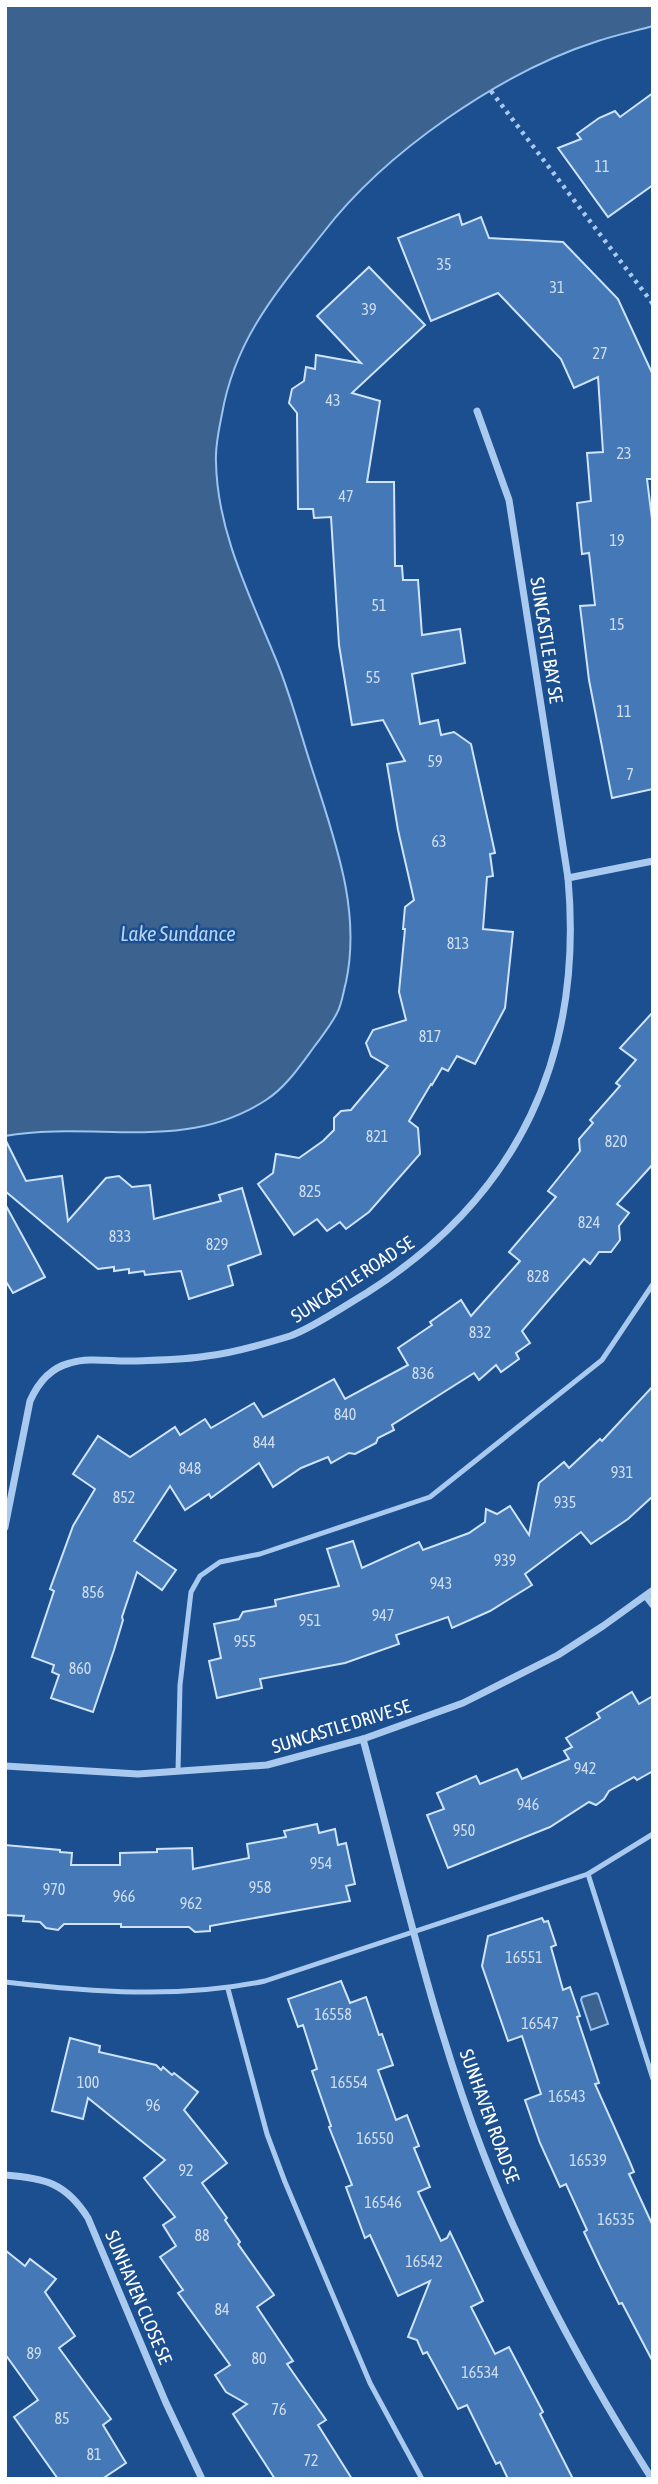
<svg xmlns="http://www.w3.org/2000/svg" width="658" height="2484" font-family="'Asap Condensed',sans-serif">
<rect width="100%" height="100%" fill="#1b4f8f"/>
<g fill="#3c6290" stroke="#9cc4f0" stroke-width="2">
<path d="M5,5h648v21c-18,5 -37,9 -55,15 -97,31 -213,111 -275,192 -46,58 -88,106 -101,181 -3,15 -7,32 -6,48 1,70 35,136 61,200 15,37 25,77 38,116 21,66 46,134 31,204 -3,11 -4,22 -9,31 -6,12 -15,23 -23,34 -14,19 -28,40 -48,53 -83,54 -171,20 -261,36z"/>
<path d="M596,1993l2,1 10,30 -17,6 -10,-30 1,-3z"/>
</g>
<g fill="#4478b7" stroke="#cfe3fa" stroke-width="2">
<path d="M653,93v92l-45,32 -50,-69 23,-9 -4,-5 22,-16 16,-7 5,6z"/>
<path d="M459,214l3,11 19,-8 8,21 74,4 55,57 35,76v104h-6l6,48v262l-41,9 -23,-118 -9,-74 15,-1 -6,-52 -7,1 -5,-51 14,-2 -4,-48 16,-1 -5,-75 -24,11 -13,-29 -63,-66 -67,28 -33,-83z"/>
<path d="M369,267l56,58 -73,68 28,8 -13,81h27l1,84h7l1,14h15l4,55 38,-6 5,34 -53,11 8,50 18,-4 3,15 13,-3 17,12 24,109 -5,1 3,22 -6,1 -4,52 30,3 -8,76 -30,56 -18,-8 -9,15 -6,-3 -10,17 -1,-1 -22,37 9,7 2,26 -51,58 -23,17 -6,-7 -13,9 -10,-12 -23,16 -36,-51 15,-11 3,-19 23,4 24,-17 11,-11v-12l7,-7 10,-1 37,-44 -17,-10 -5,-13 7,-13 33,-10 -7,-28 6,-63h-2l2,-22 9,-7 -16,-70 -11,-66 18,-3 -22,-41 -31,5 -13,-80 -8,-128 -17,1 -1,-9h-15l-1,-96 -8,-10 3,-14 12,-8 2,-14 9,2 1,-14 45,8 -44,-47z"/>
<path d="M653,1012v152l-36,40 12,9 -10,13 1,14 -9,12h-12l-9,12 -6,-5 -62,72 8,12 -14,10 3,6 -18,13 -5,-7 -17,15 -5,-7 -82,52 2,5 -16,8 -2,5 -21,11 -6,-1 -18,10 -3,-6 -27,11 -28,19 -14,-24 -48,35 -2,-4 -24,16 -15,-24 -36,55 42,29 -14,20 -25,-18 -15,45 1,3 -9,30 -21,62 -42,-14 8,-23 -7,-3 2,-7 -22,-8 22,-66 -4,-2 23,-63 22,-37 -22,-15 25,-38 32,21 45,-30 5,8 25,-16 6,9 43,-25 9,14 71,-38 11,20 63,-34 -10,-17 34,-23 -2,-3 31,-22 10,16 49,-55 -11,-9 47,-55 -8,-6 32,-40 -1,-12 14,-16 -3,-3 30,-34 -4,-3 20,-23 -16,-12z"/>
<path d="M5,1139l21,42 36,-5 6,45 38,-43 13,-2 13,11 18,-2 4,34 67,-18 -2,-6 23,-7 19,66 -33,12 5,19 -44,14 -8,-28 -36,4 -1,-4 -15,2v-4l-15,2v-4l-16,2 -93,-78z"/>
<path d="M5,1204l40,73 -32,16 -8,-13z"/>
<path d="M653,1386v110l-25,23 -37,25 -10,-12 -56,42 7,11 -42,26 -38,17 -4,-11 -52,18 3,9 -54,19 -85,16 2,9 -45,10 -8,-37 12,-3 -7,-34 25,-5 4,-7 33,-6 -1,-6 64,-14 -12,-37 26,-8 9,27 57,-26 4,8 46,-17 16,-11 1,-13 11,5 13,-8 19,29 10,-52 25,-21 5,6 31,-29 2,2z"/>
<path d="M632,1692l7,12 14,-8v75l-16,9 -3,-3 -25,14 -5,8 -8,6 -7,-3 -39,25 -102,41 -21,-53 17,-6 -7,-16 39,-17 4,8 37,-15 5,10 47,-20 -5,-8 8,-4 -6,-9 34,-20 -3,-5z"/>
<path d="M317,1824l2,9 16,-4 3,16 8,-2 9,41 -9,2 4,15 -129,23 -11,2v5l-15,1 -6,-5h-68v-3h-57l-6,6 -12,-2 -6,-6 -17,-1 1,-5 -19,-1v-70l55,5v2l12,1 -1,12h49v-12l37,-1v-3l35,-1 1,21 56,-11 -2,-14 39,-7 -2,-6z"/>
<path d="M542,1918l2,4 4,-1 8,24 -5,2 12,43 7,-3 10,29 -3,1 22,66 -4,1 34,76 5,12 -5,2 24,52v136l-31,-59 -3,1 -19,-38 -16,-34 3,-2 -21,-46 -6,3 -20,-44 -15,-43 16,-6 -19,-58 -14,5 -26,-75 6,-30z"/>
<path d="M341,1981l9,22 16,-6 13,38 3,-1 11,31 -15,5 18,50 11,-5 12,31 -5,2 16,39 -12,5 23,49 6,-3 3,-6 33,69 -12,6 24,47 14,-7 34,65 -3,2 33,65h-65l-8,-17 -4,2 -29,-59 -9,4 -31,-57 -4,2 -6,-14 -9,-3 22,-56 -32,15 -28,-61 -5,3 -19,-51 6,-2 -23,-58 2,-1 -19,-55 5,-2 -14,-44 -5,2 -10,-28z"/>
<path d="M70,2038l30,8 -1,6 57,13 5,5 2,-3 9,8 2,-2 24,19 -14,18 43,53 -25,20 25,35 -2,2 15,22 -2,2 36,51 -17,12 36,54 -6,3 39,56 -8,5 34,54h-77l-42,-65 14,-10 -21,-12 -11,-17 15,-10 -52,-72 5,-3 -23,-33 16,-11 -13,-21 12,-8 -31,-39 21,-18 -77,-62 -5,21 -31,-8z"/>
<path d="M5,2250l20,16 5,-7 26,20 -11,13 30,44 -16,12 52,71 -8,6 23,38 -24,16h-44l-44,-62 24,-17 -33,-46z"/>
</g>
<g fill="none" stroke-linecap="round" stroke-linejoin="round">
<path stroke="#a9c9ee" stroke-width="4.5" stroke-dasharray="3.5 5" stroke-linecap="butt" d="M491,91l162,213"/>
<g stroke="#a9c9ee" stroke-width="5">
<path d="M178,1771l2,-86 11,-93 9,-16 20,-14 40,-8 170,-57 172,-137 51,-76"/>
<path d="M588,1874l65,205"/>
<path d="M5,1982c86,10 175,17 260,-1l323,-107 65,-40"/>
<path d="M228,1989l39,145 18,48 85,201 52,96"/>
</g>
<g stroke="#a9c9ee" stroke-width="7">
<path d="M568,878l85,-17"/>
<path d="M5,1527l25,-126c8,-18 20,-33 40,-38 20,-6 43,-1 63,-2 25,-1 50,-1 74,-5 27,-3 57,-12 83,-20 21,-7 58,-32 78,-44 151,-96 216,-237 200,-414l-59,-378 -32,-89"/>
<path d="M646,1596l7,9"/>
<path d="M363,1739c37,137 68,278 119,411 44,116 104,225 170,329"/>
<path d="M5,1766l133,8 129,-9 96,-26 100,-36 95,-48 45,-29 50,-36"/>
<path d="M5,2175c40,3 61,8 83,43l78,185 36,76"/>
</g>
</g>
<g text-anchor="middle" stroke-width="5" stroke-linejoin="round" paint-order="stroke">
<g font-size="16" fill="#d0dded">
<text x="602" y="172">11</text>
<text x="444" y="270">35</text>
<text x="557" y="293">31</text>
<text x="369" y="315">39</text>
<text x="600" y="359">27</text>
<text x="333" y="406">43</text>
<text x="624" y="459">23</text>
<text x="346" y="502">47</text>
<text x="617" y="546">19</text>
<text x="379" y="611">51</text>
<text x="617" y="630">15</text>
<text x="373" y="683">55</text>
<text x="624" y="717">11</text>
<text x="435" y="767">59</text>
<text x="630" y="780">7</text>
<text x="439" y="847">63</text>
<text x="458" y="949">813</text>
<text x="430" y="1042">817</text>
<text x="377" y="1142">821</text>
<text x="616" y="1147">820</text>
<text x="310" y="1197">825</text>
<text x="589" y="1228">824</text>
<text x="120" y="1242">833</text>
<text x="217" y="1250">829</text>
<text x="538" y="1282">828</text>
<text x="480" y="1338">832</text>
<text x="423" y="1379">836</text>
<text x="345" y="1420">840</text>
<text x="264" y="1448">844</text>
<text x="190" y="1474">848</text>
<text x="622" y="1478">931</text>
<text x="124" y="1503">852</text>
<text x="565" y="1508">935</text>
<text x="505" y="1566">939</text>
<text x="441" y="1589">943</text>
<text x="93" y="1598">856</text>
<text x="383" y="1621">947</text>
<text x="310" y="1626">951</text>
<text x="245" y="1647">955</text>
<text x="80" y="1674">860</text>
<text x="585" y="1774">942</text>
<text x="528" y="1810">946</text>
<text x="464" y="1836">950</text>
<text x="321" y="1869">954</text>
<text x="260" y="1893">958</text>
<text x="54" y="1895">970</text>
<text x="124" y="1902">966</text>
<text x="191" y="1909">962</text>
<text x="524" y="1963">16551</text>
<text x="333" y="2020">16558</text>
<text x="540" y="2029">16547</text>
<text x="88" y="2088">100</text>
<text x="349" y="2088">16554</text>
<text x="567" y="2102">16543</text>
<text x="153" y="2111">96</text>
<text x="375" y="2144">16550</text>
<text x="588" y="2166">16539</text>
<text x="186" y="2176">92</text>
<text x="383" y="2208">16546</text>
<text x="616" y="2225">16535</text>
<text x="202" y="2241">88</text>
<text x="424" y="2267">16542</text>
<text x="222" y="2315">84</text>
<text x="34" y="2359">89</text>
<text x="259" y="2364">80</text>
<text x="480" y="2378">16534</text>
<text x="279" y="2415">76</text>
<text x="62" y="2424">85</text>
<text x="94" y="2460">81</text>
<text x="311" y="2466">72</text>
</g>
<g font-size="19" fill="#fff" stroke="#1b4f8f">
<text transform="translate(547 640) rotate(81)" y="7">SUNCASTLE BAY SE</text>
<text transform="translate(352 1279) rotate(-33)" y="7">SUNCASTLE ROAD SE</text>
<text transform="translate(341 1726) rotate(-17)" y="7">SUNCASTLE DRIVE SE</text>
<text transform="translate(490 2116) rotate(70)" y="7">SUNHAVEN ROAD SE</text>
<text transform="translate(139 2297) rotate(67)" y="7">SUNHAVEN CLOSE SE</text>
</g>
<g font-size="21" font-style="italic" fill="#b5d3f5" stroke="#1b4f8f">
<text x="178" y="941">Lake Sundance</text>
</g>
</g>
<rect width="658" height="2484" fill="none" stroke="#ffffff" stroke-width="14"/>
</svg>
